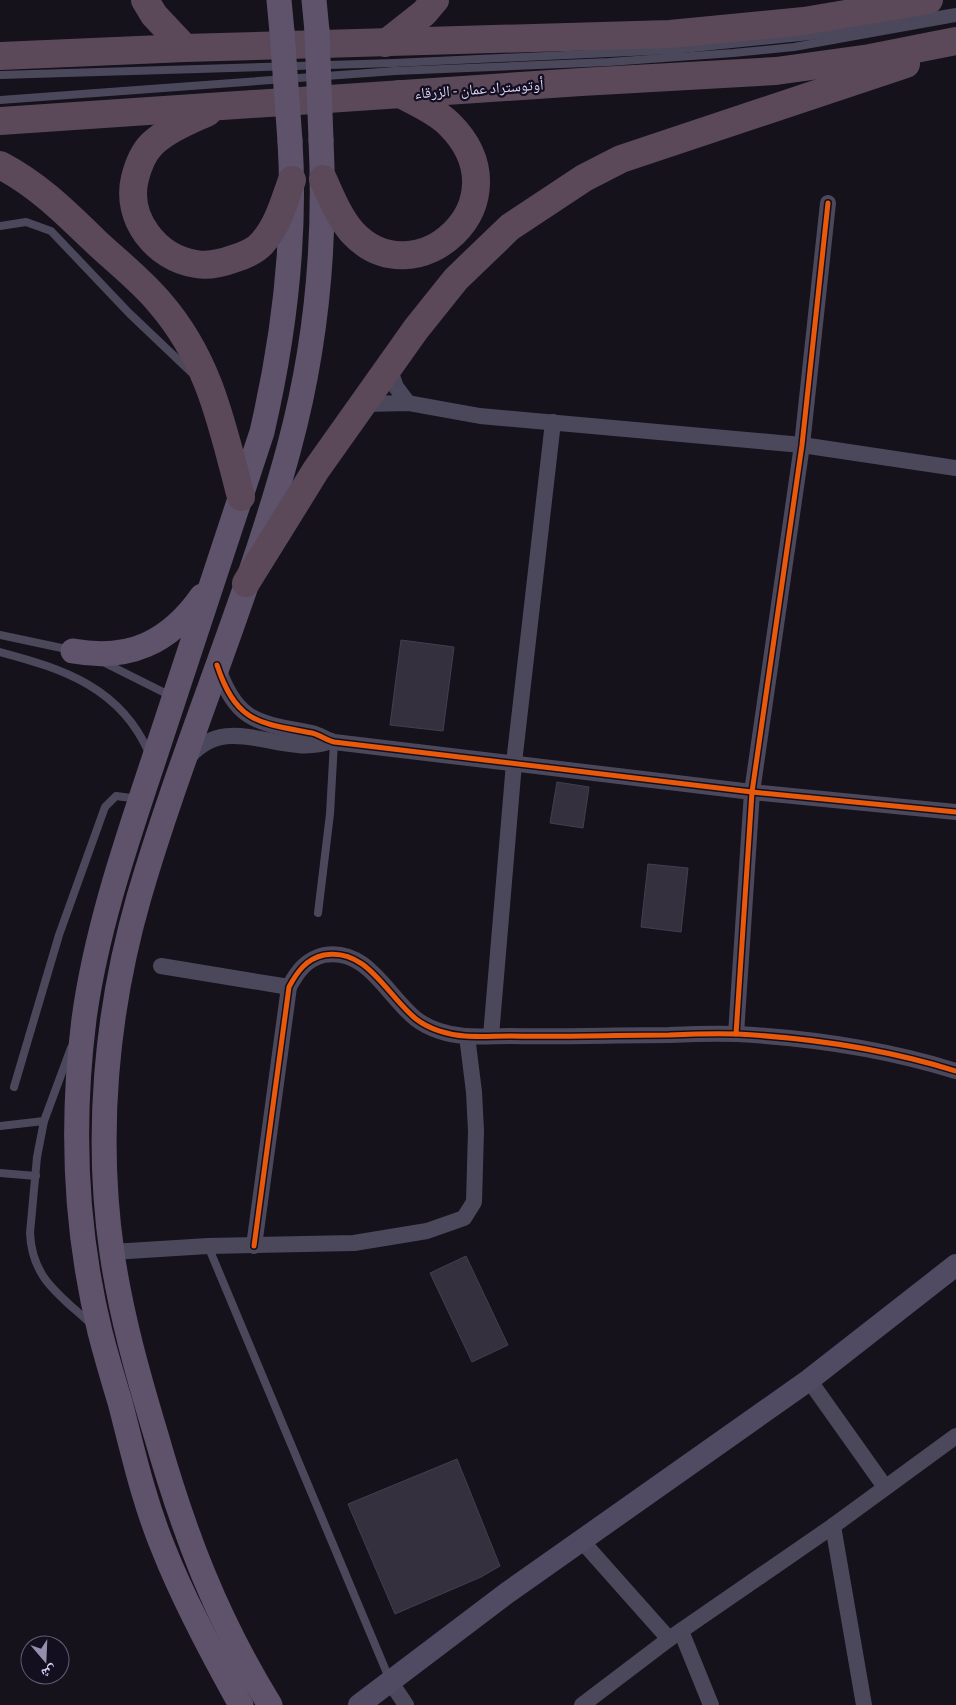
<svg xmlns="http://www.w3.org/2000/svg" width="956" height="1705" font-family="'Source Sans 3','Noto Naskh Arabic',sans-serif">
<rect width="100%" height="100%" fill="#15121c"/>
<g fill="#34303e" stroke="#433e4f">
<path d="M401,640l53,7 -11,84 -53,-6z"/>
<path d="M557,782l32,5 -6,41 -33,-5z"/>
<path d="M648,864l40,4 -7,64 -40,-5z"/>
<path d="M466,1256l42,89 -36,17 -42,-89z"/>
<path d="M457,1459l43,107 -19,11 -86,37 -47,-110z"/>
</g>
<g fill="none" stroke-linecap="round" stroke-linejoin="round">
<g stroke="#4b485b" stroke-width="8">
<path d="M0,75l394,-12 279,-13 147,-15 136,-23"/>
<path d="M0,100l395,-29 214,-9 124,-9 61,-6 162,-29"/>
<path d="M0,226l26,-4 25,9 78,82 62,59"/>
<path d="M0,635l71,15"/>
<path d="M0,652c64,17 121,36 149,101"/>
<path d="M103,662l68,34"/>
<path d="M318,913l12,-99 4,-72"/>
<path d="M71,1048l-27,73 -7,36 -7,76c2,46 30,62 61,91"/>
<path d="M14,1087l45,-152 46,-128 11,-11 23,3"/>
<path d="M0,1126l44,-5"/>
<path d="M0,1173l36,3"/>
<path d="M208,1246l181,432"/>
</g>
<g stroke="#4b485b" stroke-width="16">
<path d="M389,368l7,19 12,16"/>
<path d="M364,404l44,-1 72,13 322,29 154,23"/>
<path d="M217,665c19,58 42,58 95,68 8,2 14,7 22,9l418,50 204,20"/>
<path d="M187,759c42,-51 93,1 144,-18"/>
<path d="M161,966l128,21"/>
<path d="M736,1034l16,-242 50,-347 26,-242"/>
<path d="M491,1036l23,-273 39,-341"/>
<path d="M254,1246l35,-259c8,-15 17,-28 35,-32 43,-8 63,41 92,64 13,10 32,16 49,17 15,1 30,0 45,0 53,1 106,-1 159,-1 22,-1 45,-2 68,-1 74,4 148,15 219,37"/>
<path d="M112,1252l96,-6 146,-3 73,-12 37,-13 10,-16 2,-71 -2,-39 -7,-56"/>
<path d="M809,1380l76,107"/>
<path d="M833,1526l31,179"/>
<path d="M581,1540l88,99"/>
<path d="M681,1631l30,74"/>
<path d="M390,1681l16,24"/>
<path d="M582,1705l87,-66 164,-113 123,-90"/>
</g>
<path stroke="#504b62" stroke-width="22" d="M359,1705l148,-112 302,-213 147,-115"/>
<g stroke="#5f536c" stroke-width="25">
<path d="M279,0l3,32"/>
<path d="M314,0l3,31"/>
<path d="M73,651c56,10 96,-8 129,-55"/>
<path d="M241,1705c-28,-50 -56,-102 -77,-155 -20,-48 -31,-98 -44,-148 -7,-23 -14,-47 -20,-70 -25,-102 -29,-209 -16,-313 12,-88 41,-173 69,-257 36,-111 73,-220 109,-330 22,-95 34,-194 28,-291"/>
<path d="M270,1705c-54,-87 -86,-172 -114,-270 -18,-60 -35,-120 -44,-182 -17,-118 -6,-241 27,-356 44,-151 109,-297 150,-449 27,-100 37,-205 32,-308"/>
</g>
<g stroke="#5b495a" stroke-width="28">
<path d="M145,0l9,15 31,33"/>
<path d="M386,43l38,-30 11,-13"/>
<path d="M0,56l185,-8 485,-14 134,-13 125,-21"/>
<path d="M208,112c-19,9 -40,17 -56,32 -9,9 -14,22 -17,34 -10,40 21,80 61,86 12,2 26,-1 37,-5 10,-3 24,-9 30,-17 15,-17 21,-40 29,-62"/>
<path d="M0,121l581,-39 195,-11 94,-13 86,-17"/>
<path d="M0,165c37,19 65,47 94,75 22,21 47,40 66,63 50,58 62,122 81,194"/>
<path d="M323,179c8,18 16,38 29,53 63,69 176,-30 97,-108 -13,-13 -32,-21 -49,-30"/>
<path d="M246,583l70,-113 100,-141 40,-50 54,-52 74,-49 37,-19 285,-95"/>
</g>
<g stroke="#5f536c" stroke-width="25">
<path d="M317,31l4,109"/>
<path d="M282,32l8,109"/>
</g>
<g stroke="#140f1f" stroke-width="8">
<g id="cycleway">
<path d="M217,665c19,58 42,58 95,68 8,2 14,7 22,9l418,50 204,20"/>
<path d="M736,1034l16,-242 50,-347 26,-242"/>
<path d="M254,1246l35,-259c8,-15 17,-28 35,-32 43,-8 63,41 92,64 13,10 32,16 49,17 15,1 30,0 45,0 53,1 106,-1 159,-1 22,-1 45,-2 68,-1 74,4 148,15 219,37"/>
</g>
</g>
<use href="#cycleway" stroke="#e8590c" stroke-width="5"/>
</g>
<g text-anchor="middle" stroke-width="4.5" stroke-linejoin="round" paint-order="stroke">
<g font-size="15" fill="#dbd2fa" stroke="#140f1f">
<text transform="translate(479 89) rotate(-4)" y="5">أوتوستراد عمان - الزرقاء</text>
</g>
</g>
<g transform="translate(45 1660) rotate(161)"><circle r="24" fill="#140f1f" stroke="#645d77"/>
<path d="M0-4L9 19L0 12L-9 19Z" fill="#968fac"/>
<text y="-8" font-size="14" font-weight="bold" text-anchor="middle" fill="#dbd2fa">ش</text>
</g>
</svg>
